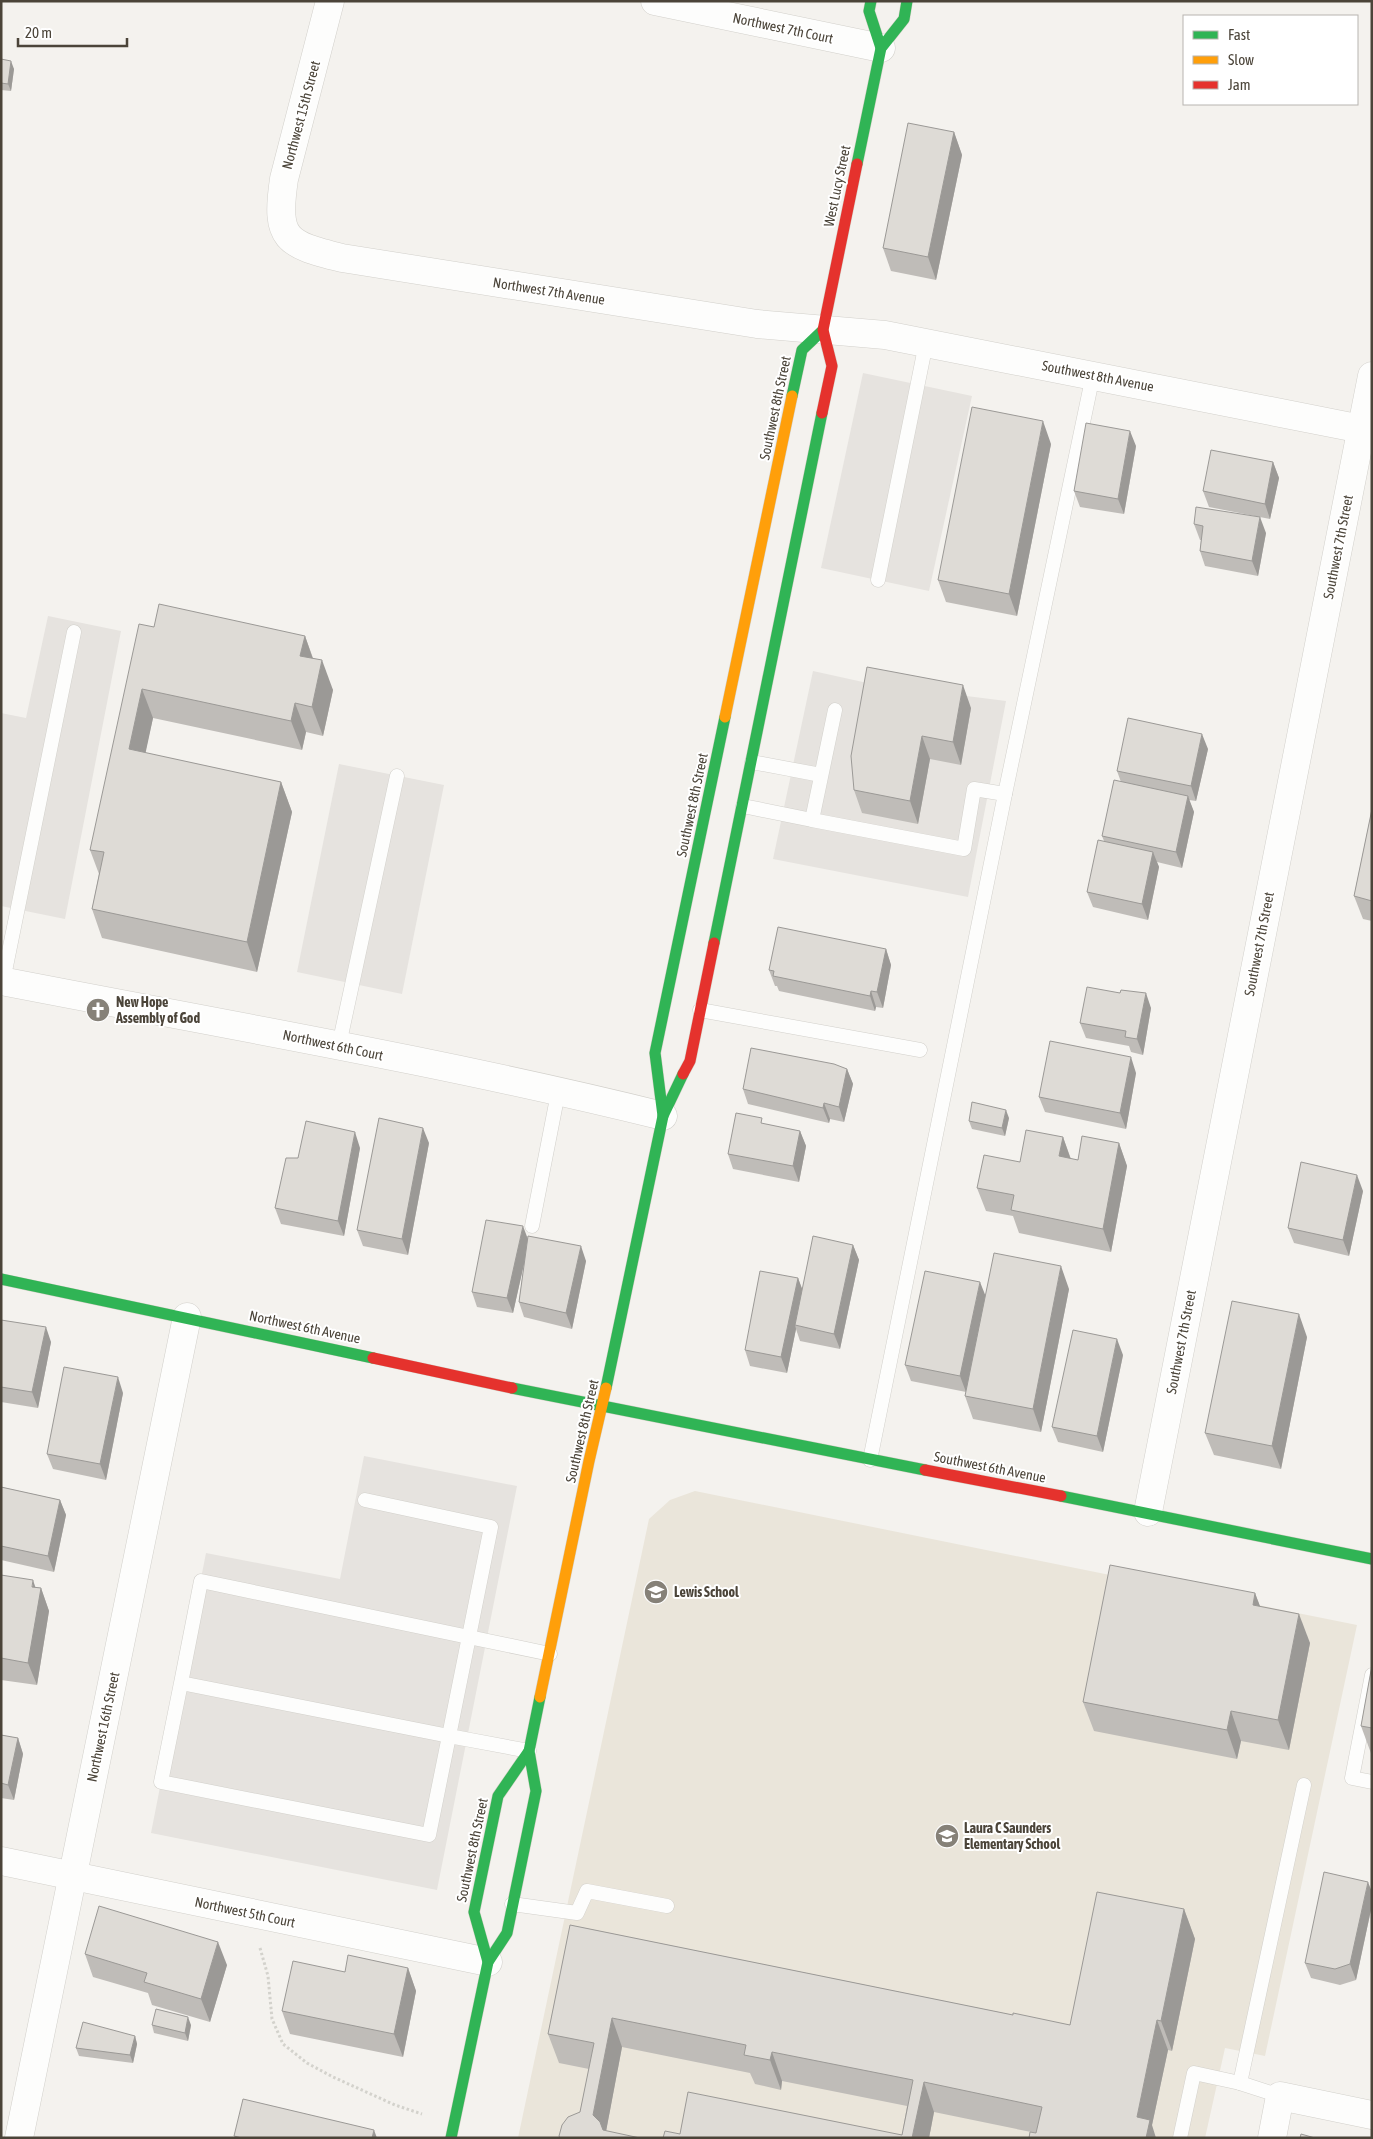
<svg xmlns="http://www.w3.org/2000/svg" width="1373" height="2139" font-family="'Asap Condensed',sans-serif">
<rect width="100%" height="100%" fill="#f4f2ee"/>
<path fill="#eae5da" d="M695,1491l662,134 -92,431 -40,-8 -20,90h-687l131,-619 21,-19z"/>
<g fill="#e6e3df">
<path d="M863,373l109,23 -43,195 -108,-23z"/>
<path d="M48,616l73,15 -56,288 -64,-13v-193l25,5z"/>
<path d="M813,671l59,13 134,17 -38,196 -195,-38z"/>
<path d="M339,764l105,21 -42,209 -105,-22z"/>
<path d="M364,1456l153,30 -80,404 -286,-57 55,-280 134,26z"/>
</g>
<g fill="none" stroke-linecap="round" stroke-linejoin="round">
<g stroke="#d2d0cb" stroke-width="15">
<g id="lane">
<path d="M878,580l48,-237"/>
<path d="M835,710l-23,110 152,29 10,-60 31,5"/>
<path d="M752,762l69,13"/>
<path d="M743,806l69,14"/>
<path d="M3,981l71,-349"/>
<path d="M700,1010l220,40"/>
<path d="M339,1045l58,-269"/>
<path d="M532,1226l26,-133"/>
<path d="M870,1460l135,-666 88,-419"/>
<path d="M365,1500l126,27 -42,209 80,15"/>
<path d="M1372,1675l-20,103 20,4"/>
<path d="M181,1683l-20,99 268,53 20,-99 -268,-53 20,-102 349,73"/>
<path d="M512,1904l65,9 10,-22 80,15"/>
<path d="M1280,2096l-40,-13 64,-298"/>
<path d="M1180,2138l14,-65 46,10"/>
</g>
</g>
<g stroke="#d2d0cb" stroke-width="29">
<g id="street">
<path d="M330,1l-46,178c-9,61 2,65 58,79l415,66 128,11 487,96"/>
<path d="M655,1l226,47"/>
<path d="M1,981c221,43 444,81 662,135"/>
<path d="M1148,1512l224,-1136"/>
<path d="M1,1861l487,101"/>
<path d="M19,2138l168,-821"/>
<path d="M1272,2138l8,-42 92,19"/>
</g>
</g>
<g stroke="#d3cfc5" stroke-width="12">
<g id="fast">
<path d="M871,1l-2,10 12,37"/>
<path d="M857,164l24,-116 23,-29 3,-18"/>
<path d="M792,396l10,-46 21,-20"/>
<path d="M714,943l108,-530"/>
<path d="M663,1116l-8,-63 70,-336"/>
<path d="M1,1279l372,79"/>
<path d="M512,1388l413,82"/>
<path d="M606,1388l57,-272 20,-42"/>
<path d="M1061,1496l311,63"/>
<path d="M488,1962l-14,-50 24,-116 31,-45"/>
<path d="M451,2138l37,-176 19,-29 29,-142 -7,-40 11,-54"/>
</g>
</g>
<g stroke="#d3cfc5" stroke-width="12">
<g id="slow">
<path d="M725,717l67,-321"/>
<path d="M540,1697l49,-236 17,-73"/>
</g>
</g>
<g stroke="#d3cfc5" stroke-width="12">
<g id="jam">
<path d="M822,413l10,-47 -9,-36 34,-166"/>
<path d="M683,1074l7,-13 24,-118"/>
<path d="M373,1358l139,30"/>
<path d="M925,1470l136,26"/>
</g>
</g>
<path stroke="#d3d2cc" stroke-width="3" stroke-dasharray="2.5 2.5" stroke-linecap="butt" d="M260,1948l8,28 4,43 11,25 24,19 26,14 62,28 27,9"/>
<use href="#lane" stroke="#fdfdfc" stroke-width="14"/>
<use href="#street" stroke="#fdfdfc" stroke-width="28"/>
<use href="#fast" stroke="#30b455" stroke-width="11"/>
<use href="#slow" stroke="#ff9f0a" stroke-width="11"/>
<use href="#jam" stroke="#e5322d" stroke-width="11"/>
</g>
<g fill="#bfbcb8">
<path d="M1,59l13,10 -3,22 -10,-1z"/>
<path d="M954,132l8,23 -26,125 -45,-9 -8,-23z"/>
<path d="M1051,444l-34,172 -71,-14 -8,-22z"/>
<path d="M1136,446l-12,68 -44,-7 -6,-16z"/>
<path d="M1273,462l6,16 -9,41 -61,-12 -6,-16z"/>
<path d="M1194,524l72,9 -8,43 -53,-10 -5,-15 1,-11h-1z"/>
<path d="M154,627l151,9 8,22 20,32 -10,46 -17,-4 -4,18 -149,-32 -8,35 136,29 11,30 -35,160 -155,-34 -10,-29 7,-35 -9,-24z"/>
<path d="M867,667l104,41 -10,57 -31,-6 -12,65 -56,-11 -8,-23z"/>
<path d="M1208,749l-12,52 -7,-1 5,12 -12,56 -25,-6 2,5 -11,53 -55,-13 -6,-15 17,-51 -2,-5 19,-54 -4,-11z"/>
<path d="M1372,809v112l-9,-2 -9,-23z"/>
<path d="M886,949l5,16 -8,43 -7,-1 -1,4 -96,-20 -2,-5h-2l-6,-16z"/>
<path d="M1120,993l31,15 -8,47 -12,-3 -2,-6 -43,-8 -6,-15z"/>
<path d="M847,1069l6,15 -9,38 -14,-3 -1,4 -81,-19 -5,-15z"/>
<path d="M1136,1073l-10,56 -81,-17 -6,-15z"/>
<path d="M1009,1118l-4,18 -33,-7 -3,-8z"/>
<path d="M764,1124l36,7 6,15 -7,36 -66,-13 -5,-15z"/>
<path d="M1063,1137l8,22 7,1 41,-17 8,23 -16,86 -92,-19 -6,-17 -27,-5 -9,-23z"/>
<path d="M429,1143l-21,112 -45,-9 -6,-16z"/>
<path d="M360,1148l-16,88 -63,-12 -6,-16z"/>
<path d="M1363,1191l-14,65 -55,-13 -6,-15z"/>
<path d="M527,1238l59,23 -14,68 -48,-12 -5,-15 5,-39 -11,50 -36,-6 -5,-15z"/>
<path d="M853,1245l6,15 -19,89 -40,-8 -4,-12 -9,44 -37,-7 -5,-16 53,-72 4,11z"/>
<path d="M1069,1289l-28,143 -68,-13 -8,-23 1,-4 -55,-11 -6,-16 80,-69z"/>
<path d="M1,1320l50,22 -13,66 -37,-6z"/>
<path d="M1307,1337l-26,132 -67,-14 -9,-22z"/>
<path d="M1123,1355l-20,97 -45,-10 -6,-15z"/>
<path d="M123,1393l-17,87 -53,-11 -6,-15z"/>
<path d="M1,1487l59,13 6,15 -12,57 -53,-12z"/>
<path d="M1,1575l34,12 6,1 8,23 -12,74 -36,-5z"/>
<path d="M1255,1593l5,14 50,36 -21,107 -48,-9 -4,18 -143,-28 -11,-29z"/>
<path d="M1372,1665v91l-11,-30z"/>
<path d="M1,1735l17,3 5,16 -9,46 -13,-2z"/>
<path d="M1372,1892v13l-16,75 -16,5 -29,-7 -6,-15z"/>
<path d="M1184,1909l11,30 -23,112 -4,-1 -16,75 -116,8 -102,-21 -5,26 -249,-4 222,1 5,-29 -125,-25 -1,9 -26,-6 -5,-11 -128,-26 -16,84 -46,7 20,-26 9,-43 -30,-6 -11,-29 22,-109 443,90 57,10z"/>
<path d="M85,1954l142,11 -17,57 -58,-17 -4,-12 -55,-16z"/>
<path d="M408,1968l8,23 -13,66 -113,-23 -8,-23 63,-39z"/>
<path d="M152,2025h39l-3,16 -34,-8z"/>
<path d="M135,2036l2,8 -4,19 -54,-7 -3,-8z"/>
</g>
<g fill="#9b9996">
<path d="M11,61l3,8 -3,22 -3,-7z"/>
<path d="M954,132l8,23 -26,125 -8,-23z"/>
<path d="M1043,421l8,23 -34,172 -8,-22z"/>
<path d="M1130,431l6,15 -12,68 -6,-15z"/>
<path d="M1273,462l6,16 -9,41 -5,-15z"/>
<path d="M1260,517l6,16 -8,43 -6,-15z"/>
<path d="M305,636l10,29 -15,-9z"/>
<path d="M322,660l11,30 -10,46 -11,-29z"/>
<path d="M963,685l8,23 -10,57 -8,-23z"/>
<path d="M142,689l11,29 -13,61 -11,-30z"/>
<path d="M295,703l11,29 -4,18 -11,-29z"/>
<path d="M1202,734l6,15 -12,52 -5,-15z"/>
<path d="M922,736l8,23 -12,65 -8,-23z"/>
<path d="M281,782l11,30 -35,160 -10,-30z"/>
<path d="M1188,796l6,16 -12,56 -6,-16z"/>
<path d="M1153,852l6,15 -11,53 -6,-16z"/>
<path d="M886,949l5,16 -8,43 -6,-16z"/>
<path d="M871,991l5,16 -1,4 -5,-15z"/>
<path d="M1146,993l5,15 -8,47 -6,-16z"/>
<path d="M1131,1057l5,16 -10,56 -6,-16z"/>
<path d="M847,1069l6,15 -9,38 -5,-15z"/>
<path d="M824,1103l6,16 -1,4 -6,-15z"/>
<path d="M1006,1110l3,8 -4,18 -3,-8z"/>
<path d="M423,1128l6,15 -21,112 -6,-16z"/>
<path d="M800,1131l6,15 -7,36 -6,-16z"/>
<path d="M355,1132l5,16 -16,88 -6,-15z"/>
<path d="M1063,1137l8,23 -12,-4z"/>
<path d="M1119,1143l8,23 -16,86 -8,-23z"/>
<path d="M1357,1175l6,16 -14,65 -6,-16z"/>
<path d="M523,1226l6,16 -16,71 -6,-15z"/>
<path d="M853,1245l6,15 -19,89 -6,-15z"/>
<path d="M581,1246l5,15 -14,68 -6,-16z"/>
<path d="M1061,1266l8,23 -28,143 -8,-23z"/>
<path d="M798,1278l6,16 -9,31 1,4 -9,44 -6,-16z"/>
<path d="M980,1282l6,15 -20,95 -6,-16z"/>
<path d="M1299,1314l8,23 -26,132 -9,-23z"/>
<path d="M46,1327l5,15 -13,66 -6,-16z"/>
<path d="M1117,1339l6,16 -20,97 -6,-16z"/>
<path d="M118,1377l5,16 -17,87 -6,-16z"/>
<path d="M60,1500l6,15 -12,57 -6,-16z"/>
<path d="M33,1580l6,18 2,-10 8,23 -12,74 -9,-22z"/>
<path d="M1255,1593l11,29 -13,-17z"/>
<path d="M1299,1614l11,29 -21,107 -11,-30z"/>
<path d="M1231,1711l10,30 -4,18 -10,-29z"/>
<path d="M18,1738l5,16 -9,46 -6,-15z"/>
<path d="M1368,1882l4,10v13l-16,75 -6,-16z"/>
<path d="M1184,1909l11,30 -23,112 -11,-30z"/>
<path d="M218,1942l9,23 -17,57 -9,-23z"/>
<path d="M408,1968l8,23 -13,66 -9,-23z"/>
<path d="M188,2017l3,8 -3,16 -3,-8z"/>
<path d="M612,2018l10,29 -17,90 -12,-22z"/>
<path d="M1157,2020l11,30 -16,75 4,13h-11l-8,-21z"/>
<path d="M135,2036l2,8 -4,19 -3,-8z"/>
<path d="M772,2052l10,29 -1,9 -11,-30z"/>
<path d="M924,2082l10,30 -5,26h-17z"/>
<path d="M374,2130l3,8h-5z"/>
</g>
<g fill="#dedbd6" stroke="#9b9996">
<path d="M1,59l10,2 -3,23 -7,-1z"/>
<path d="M908,123l46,9 -26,125 -45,-9z"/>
<path d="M972,407l71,14 -34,173 -71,-14z"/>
<path d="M1086,423l44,8 -12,68 -44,-8z"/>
<path d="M1211,450l62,12 -8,42 -62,-13z"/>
<path d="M1196,507l64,10 -8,44 -52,-10 3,-25 -9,-2z"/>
<path d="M159,604l146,32 -5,20 22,4 -10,47 -17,-4 -4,18 -149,-32 -13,60 152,33 -34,160 -155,-33 12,-57 -14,-2 49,-226 15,3z"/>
<path d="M867,667l96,18 -10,57 -31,-6 -12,65 -56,-11 -3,-34z"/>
<path d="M1128,718l74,16 -11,52 -74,-15z"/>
<path d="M1114,780l74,16 -12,56 -74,-16z"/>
<path d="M1372,809v92l-18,-5z"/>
<path d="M1098,840l55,12 -11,52 -55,-12z"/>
<path d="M778,927l108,22 -9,43 -6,-1 -1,5 -97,-20 1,-5 -5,-1z"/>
<path d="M1087,987l33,6 1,-3 25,3 -9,46 -12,-2 1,-6 -46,-8z"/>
<path d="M1050,1041l81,16 -11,56 -81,-16z"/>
<path d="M751,1048l83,16 13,5 -8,38 -15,-4 -1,5 -80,-19z"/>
<path d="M972,1102l34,8 -4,18 -33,-7z"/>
<path d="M736,1113l26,5 -1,5 39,8 -7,35 -65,-12z"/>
<path d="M379,1118l44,10 -21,111 -45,-9z"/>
<path d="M306,1121l49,11 -17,89 -63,-13 11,-50h12z"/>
<path d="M1026,1130l37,7 -4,19 19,4 4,-24 37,7 -16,86 -92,-19 3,-15 -37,-7 7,-33 36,7z"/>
<path d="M1301,1162l56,13 -14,65 -55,-12z"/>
<path d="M486,1220l37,6 -16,72 -35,-6z"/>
<path d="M528,1236l53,10 -15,67 -47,-11z"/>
<path d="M813,1236l40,9 -19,89 -39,-9z"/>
<path d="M994,1253l67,13 -28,143 -68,-13z"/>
<path d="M760,1271l38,7 -17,79 -36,-7z"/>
<path d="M925,1271l55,11 -20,94 -55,-11z"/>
<path d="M1232,1301l67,13 -27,132 -67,-13z"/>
<path d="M1,1320l45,7 -14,65 -31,-5z"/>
<path d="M1073,1330l44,9 -20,97 -45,-9z"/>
<path d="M64,1367l54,10 -18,87 -53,-10z"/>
<path d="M1,1487l59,13 -12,56 -47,-10z"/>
<path d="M1110,1565l145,28 -2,12 46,9 -21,106 -47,-9 -4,19 -144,-28z"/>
<path d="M1,1575l32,5 -1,7 9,1 -13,75 -27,-5z"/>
<path d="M1372,1665v63l-11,-2z"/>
<path d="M1,1735l17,3 -10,47 -7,-2z"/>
<path d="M1324,1872l44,10 -18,82 -15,5 -30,-6z"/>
<path d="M1097,1892l87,17 -23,112 -4,-1 -20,97 13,3 -4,18h-117l1,-6 6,1 6,-26 -118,-25 -12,56h-249l2,-7 15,3 8,-42 214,43 11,-55 -141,-28 -2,8 -26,-5 2,-10 -134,-27 -19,97 7,7 3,8 37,8h-80l-1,-2 3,-11 6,-8 12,-5 14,-69 -46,-9 22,-109 443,90v-2l57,12z"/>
<path d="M99,1906l119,36 -17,57 -57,-17 3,-9 -62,-19z"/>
<path d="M348,1955l60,13 -14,66 -112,-23 11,-50 52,11z"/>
<path d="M156,2009l32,8 -3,16 -33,-8z"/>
<path d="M83,2022l52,14 -5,19 -54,-7z"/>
<path d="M243,2099l131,31 -2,8h-130l-8,-2z"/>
<path d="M1301,2134l14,4h-15z"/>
</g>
<defs>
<g id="church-disc" transform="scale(1.25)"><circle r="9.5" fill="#868178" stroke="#fff"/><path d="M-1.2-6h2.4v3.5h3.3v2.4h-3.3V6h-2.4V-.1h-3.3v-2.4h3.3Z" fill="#fff"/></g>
<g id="school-disc" transform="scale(1.25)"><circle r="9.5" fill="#868178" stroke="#fff"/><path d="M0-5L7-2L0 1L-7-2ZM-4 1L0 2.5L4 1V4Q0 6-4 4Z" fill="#fff"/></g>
</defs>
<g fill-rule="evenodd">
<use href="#church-disc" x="98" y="1010"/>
<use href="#school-disc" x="656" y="1592"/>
<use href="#school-disc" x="947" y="1836"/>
</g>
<g text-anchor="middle" stroke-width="4" stroke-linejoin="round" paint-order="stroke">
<g font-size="14" fill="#4b4439" stroke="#fff">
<text transform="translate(783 28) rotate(12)" y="5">Northwest 7th Court</text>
<text transform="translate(301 115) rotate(-75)" y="5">Northwest 15th Street</text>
<text transform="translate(837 186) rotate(-78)" y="5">West Lucy Street</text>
<text transform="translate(549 291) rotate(9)" y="5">Northwest 7th Avenue</text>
<text transform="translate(1098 376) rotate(11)" y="5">Southwest 8th Avenue</text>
<text transform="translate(775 408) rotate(-78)" y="5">Southwest 8th Street</text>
<text transform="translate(1338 547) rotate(-79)" y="5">Southwest 7th Street</text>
<text transform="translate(692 805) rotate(-78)" y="5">Southwest 8th Street</text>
<text transform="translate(1259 944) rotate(-79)" y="5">Southwest 7th Street</text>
<text transform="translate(333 1045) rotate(12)" y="5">Northwest 6th Court</text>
<text transform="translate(305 1327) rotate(12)" y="5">Northwest 6th Avenue</text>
<text transform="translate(1181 1342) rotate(-79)" y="5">Southwest 7th Street</text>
<text transform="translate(582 1431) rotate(-77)" y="5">Southwest 8th Street</text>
<text transform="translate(990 1467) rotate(11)" y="5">Southwest 6th Avenue</text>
<text transform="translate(103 1727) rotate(-78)" y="5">Northwest 16th Street</text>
<text transform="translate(472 1850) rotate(-78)" y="5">Southwest 8th Street</text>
<text transform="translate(245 1912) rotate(12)" y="5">Northwest 5th Court</text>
</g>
<g font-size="14" font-weight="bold" fill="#4b4439" stroke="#fff" text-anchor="start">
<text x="116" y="1007">New Hope<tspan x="116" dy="16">Assembly of God</tspan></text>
<text x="674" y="1597">Lewis School</text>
<text x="964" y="1833">Laura C Saunders<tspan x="964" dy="16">Elementary School</tspan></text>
</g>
</g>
<rect width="1373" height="2139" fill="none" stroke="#4b4439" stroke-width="5"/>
<rect x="1183" y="15" width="175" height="90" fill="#ffffff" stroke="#b7b4b0"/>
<rect x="1193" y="31" width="25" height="8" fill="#30b455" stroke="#b7b4b0"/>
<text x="1228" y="40" font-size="15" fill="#4b4439">Fast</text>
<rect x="1193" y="56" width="25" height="8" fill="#ff9f0a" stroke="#b7b4b0"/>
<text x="1228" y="65" font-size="15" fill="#4b4439">Slow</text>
<rect x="1193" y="81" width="25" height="8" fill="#e5322d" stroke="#b7b4b0"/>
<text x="1228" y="90" font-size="15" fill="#4b4439">Jam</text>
<path d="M18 38v8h109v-8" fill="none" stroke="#4b4439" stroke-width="2.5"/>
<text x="25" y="38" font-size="15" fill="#4b4439" stroke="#ffffff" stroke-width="4" paint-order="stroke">20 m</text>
</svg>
